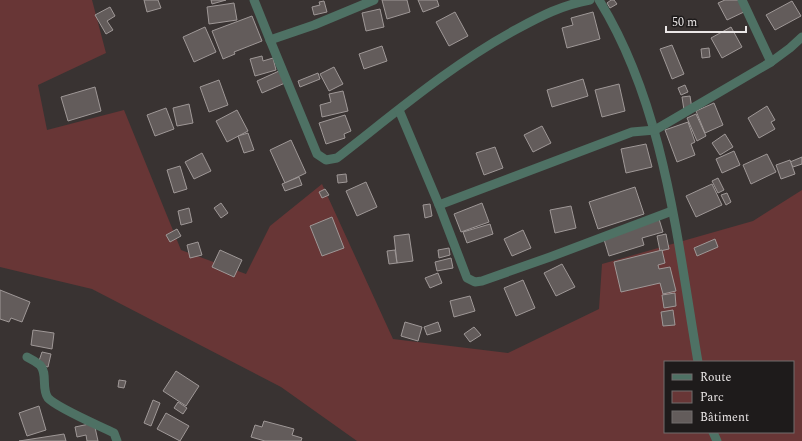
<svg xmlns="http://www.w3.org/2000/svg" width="802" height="441" font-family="Spectral,serif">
<rect width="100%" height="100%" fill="#393332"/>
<path fill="#683636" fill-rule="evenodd" d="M0,0h92l14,53 -68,32 9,45 77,-20 57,140 65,24 24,-48 52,-42 71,155 115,14 91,-44 3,-45 151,-43 49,-31v251h-445l-76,-54 -189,-98 -92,-22zM665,362h128v70h-128z"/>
<g fill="#635c5b" stroke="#9f9897">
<path d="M144,0h14l3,8 -14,4z"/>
<path d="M211,0h15l-14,4z"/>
<path d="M382,0h25l3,12 -23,7z"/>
<path d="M418,0h19l2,6 -16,6z"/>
<path d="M611,0h3l3,4 -7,4 -3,-5z"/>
<path d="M725,0h15l6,11 -19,9 -9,-17z"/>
<path d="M324,1l3,11 -13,3 -2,-8 8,-2 -1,-3z"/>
<path d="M792,1l9,15 -26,14 -9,-15z"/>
<path d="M234,3l3,17 -28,4 -2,-17z"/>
<path d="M110,7l5,9 -8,5 6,9 -7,4 -11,-19z"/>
<path d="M380,9l4,18 -18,4 -4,-18z"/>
<path d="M455,12l13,24 -19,10 -13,-24z"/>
<path d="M593,12l7,27 -33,9 -5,-20 11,-3 -2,-7z"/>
<path d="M252,16l10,25 -28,11 1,2 -12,5 -11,-28z"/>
<path d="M205,27l11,25 -22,10 -11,-25z"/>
<path d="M731,27l11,20 -20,11 -11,-20z"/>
<path d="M672,45l12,29 -12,5 -12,-30z"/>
<path d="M382,46l5,15 -23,8 -5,-15z"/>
<path d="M709,48l1,9 -8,1 -1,-9z"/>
<path d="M262,56l1,5 10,-3 3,12 -21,6 -5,-17z"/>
<path d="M334,67l9,17 -14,7 -9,-17z"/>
<path d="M279,71l6,12 -23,10 -5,-12z"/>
<path d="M318,73l2,6 -20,8 -2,-6z"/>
<path d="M583,79l5,17 -36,11 -5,-17z"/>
<path d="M219,80l9,25 -19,7 -9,-25z"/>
<path d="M619,84l6,27 -23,6 -7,-27z"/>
<path d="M685,85l3,7 -7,3 -3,-7z"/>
<path d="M95,87l6,24 -33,10 -7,-24z"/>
<path d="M343,91l5,20 -26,6 -2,-12 11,-3 -2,-8z"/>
<path d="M690,96l2,13 -8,1 -2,-13z"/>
<path d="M714,103l9,22 -18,8 -9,-22z"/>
<path d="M189,104l4,19 -16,3 -4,-18z"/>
<path d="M767,106l8,14 -4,2 4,7 -16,9 -11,-20z"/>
<path d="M166,108l8,21 -19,7 -8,-21z"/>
<path d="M237,110l11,21 -21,11 -11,-21z"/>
<path d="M696,114l10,22 -9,5 -10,-23z"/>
<path d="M345,115l6,16 -7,3 1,4 -19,6 -7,-21z"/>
<path d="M688,122l7,20 -4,2 4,11 -18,7 -12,-32z"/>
<path d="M542,126l9,17 -18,9 -9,-17z"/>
<path d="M248,133l6,17 -10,3 -6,-17z"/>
<path d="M725,134l8,13 -13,8 -8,-12z"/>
<path d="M291,140l15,33 -21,10 -15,-33z"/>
<path d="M646,144l6,23 -26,6 -5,-24z"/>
<path d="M495,147l8,21 -19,7 -8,-22z"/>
<path d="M734,151l6,14 -18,8 -6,-14z"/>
<path d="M202,153l9,18 -17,8 -9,-17z"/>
<path d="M767,154l9,18 -25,12 -8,-19z"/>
<path d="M802,157v7l-9,3 -3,-5z"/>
<path d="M790,160l5,14 -14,5 -5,-14z"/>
<path d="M180,166l7,23 -13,4 -7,-23z"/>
<path d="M346,174l1,8 -9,1 -1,-8z"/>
<path d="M299,177l3,8 -17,6 -3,-7z"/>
<path d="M718,178l6,12 -6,3 -6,-12z"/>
<path d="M366,182l11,25 -20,9 -11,-25z"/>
<path d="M712,184l10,21 -26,12 -10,-21z"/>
<path d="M635,187l9,27 -46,15 -9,-27z"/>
<path d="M325,189l4,6 -7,3 -3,-6z"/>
<path d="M727,193l4,9 -5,3 -5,-10z"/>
<path d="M221,203l7,10 -7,5 -7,-10z"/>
<path d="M482,203l7,19 -28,10 -7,-18z"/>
<path d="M430,204l2,12 -7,2 -2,-13z"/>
<path d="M571,206l5,22 -21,5 -5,-23z"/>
<path d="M189,208l3,14 -11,3 -3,-14z"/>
<path d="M332,217l12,31 -22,8 -12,-30z"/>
<path d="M659,219l4,13 -21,6 2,7 -35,11 -6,-20z"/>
<path d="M490,224l3,10 -26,9 -4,-11z"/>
<path d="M177,229l4,7 -11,6 -4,-7z"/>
<path d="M523,230l8,18 -19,8 -8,-17z"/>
<path d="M409,234l4,27 -16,2 -3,-27z"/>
<path d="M666,234l3,15 -9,2 -3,-15z"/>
<path d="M715,239l3,8 -21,9 -3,-8z"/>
<path d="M198,242l4,13 -12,3 -3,-13z"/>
<path d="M449,248l1,7 -11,3 -1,-8z"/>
<path d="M220,250l22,10 -8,17 -22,-10z"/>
<path d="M395,250l2,13 -8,1 -2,-13z"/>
<path d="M662,250l3,13 -7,2 1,4 11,-2 6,24 -13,3 -3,-11 -39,9 -7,-30z"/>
<path d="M451,258l2,10 -16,3 -2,-9z"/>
<path d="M562,264l13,23 -19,9 -12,-23z"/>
<path d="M438,273l4,10 -12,5 -5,-10z"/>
<path d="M523,280l12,28 -19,8 -12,-28z"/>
<path d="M0,290l30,12 -8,20 -11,-4 -2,4 -9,-3z"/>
<path d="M675,293l1,13 -12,2 -2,-13z"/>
<path d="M470,296l5,15 -21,6 -4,-16z"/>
<path d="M673,310l2,15 -12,1 -2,-14z"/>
<path d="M405,322l17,5 -4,14 -17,-5z"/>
<path d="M438,322l3,9 -14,4 -3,-8z"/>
<path d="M474,327l7,8 -11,7 -6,-8z"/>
<path d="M33,330l21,3 -2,16 -21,-4z"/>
<path d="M42,352l9,2 -3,13 -10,-3z"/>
<path d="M176,371l23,15 -13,20 -23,-15z"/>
<path d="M119,380l7,1 -2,7 -6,-1z"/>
<path d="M153,400l7,3 -9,23 -7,-3z"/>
<path d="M178,402l9,6 -4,6 -9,-6z"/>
<path d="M39,406l7,24 -19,6 -8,-23z"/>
<path d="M166,413l23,13 -9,15 -23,-12z"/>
<path d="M264,421l30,8 -2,6 10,3 -1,3h-36l-14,-4 4,-12 7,2z"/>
<path d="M94,423l4,18h-11l-1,-6 -9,2 -2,-10z"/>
<path d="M64,434l2,7h-47z"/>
</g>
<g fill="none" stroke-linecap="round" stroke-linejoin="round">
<g stroke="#4e7164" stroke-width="9">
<path d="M254,0l16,40"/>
<path d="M374,0l-60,25 -44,15 47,114 9,6 11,-2c58,-45 115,-94 180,-129 24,-13 45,-24 73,-29"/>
<path d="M599,0c66,107 78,240 99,362"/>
<path d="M742,0l29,62"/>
<path d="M399,110l40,95 28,73 8,4 7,-1 68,-24 122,-46"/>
<path d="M439,205l193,-73 23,-2 116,-68 19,-14 12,-11"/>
<path d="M27,357c4,2 9,5 13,8 8,8 1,24 8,33 9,10 52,28 66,35l3,8"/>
<path d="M713,432l4,9"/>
</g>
</g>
<rect x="664" y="361" width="130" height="72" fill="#1e1b1b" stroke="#706c6c"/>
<rect x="672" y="374" width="20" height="6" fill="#4e7164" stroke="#706c6c"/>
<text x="700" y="381" font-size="12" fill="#eae6e6">Route</text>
<rect x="672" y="391" width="20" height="12" fill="#683636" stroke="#706c6c"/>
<text x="700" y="401" font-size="12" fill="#eae6e6">Parc</text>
<rect x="672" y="411" width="20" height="12" fill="#635c5b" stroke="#706c6c"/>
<text x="700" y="421" font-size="12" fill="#eae6e6">Bâtiment</text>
<path d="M666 26v6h80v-6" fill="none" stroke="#eae6e6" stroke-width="2"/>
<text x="672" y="26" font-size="12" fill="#eae6e6" stroke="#1e1b1b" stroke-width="3" paint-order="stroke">50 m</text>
</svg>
